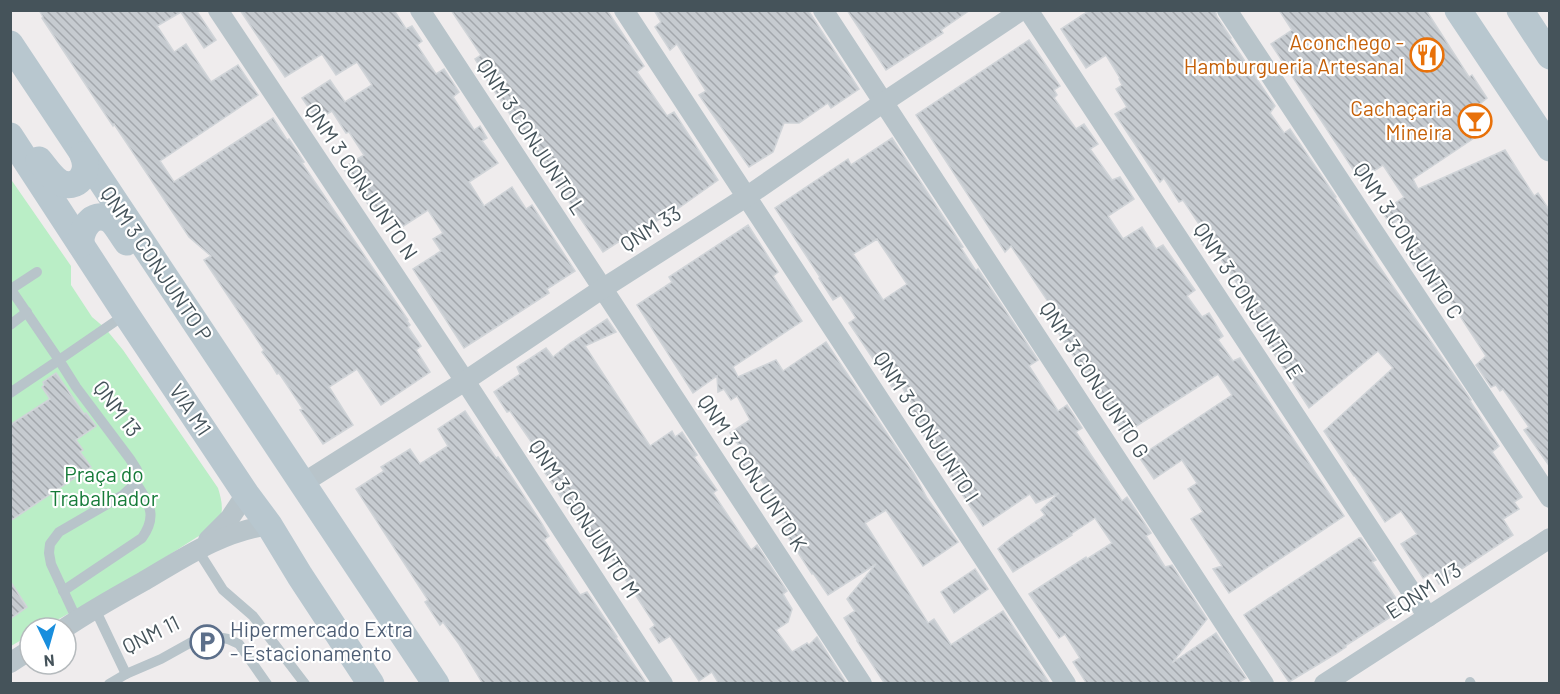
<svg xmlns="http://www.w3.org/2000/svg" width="1560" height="694" font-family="Barlow,sans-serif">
<defs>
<pattern id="building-back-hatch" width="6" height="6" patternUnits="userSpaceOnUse" patternTransform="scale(1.5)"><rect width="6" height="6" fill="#c6cbd0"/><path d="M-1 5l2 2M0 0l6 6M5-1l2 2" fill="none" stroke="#a3a7ac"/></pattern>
</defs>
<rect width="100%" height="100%" fill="#efeced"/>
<path fill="#baeec6" d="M10,178l61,88v19l21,32 13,11 18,22 95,138c4,13 7,26 -2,37l-116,74 -27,12 -30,17h-13v7l-19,11z"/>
<g fill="url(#building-back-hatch)" stroke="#d0d4d8" stroke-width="1.5" fill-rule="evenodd">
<path d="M39,10h157l20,30 -12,8 -23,-36 -24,14 17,26 12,-8 25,38 27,-17 20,30 -98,66 14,21 99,-64 14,22 2,-1 15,23 -2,1 106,157 -1,1 3,4 -2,2 13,19 -5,4 14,22 -49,33 -24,-36 -28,18 24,38 -30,19 -23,-34 3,-1 -24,-36 -2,1 -6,-10 -9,-12 2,-2 -60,-90 7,-4 -22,-19 -75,-113 -1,2 -16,-24 -55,-84 1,-1z"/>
<path d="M240,10h154l12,19 6,-3 10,15 -5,4 19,29 8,-5 15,23 -6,5 21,33 6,-4 7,12 -5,3 16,22 -29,19 15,24 28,-19 14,22 6,-4 43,66 -28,18 2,4 -85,55 -51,-79 28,-18 -8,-12 10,-6 -15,-23 -26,17 -9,-14 -10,7 -6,-9 -3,2 -31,-45 21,-13 -15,-23 -3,1 -14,-22 -15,9 -15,-22 28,-18 15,22 27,-17 -15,-23 -21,13 -14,-21 -37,23z"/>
<path d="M451,10h156l37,56 -7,6 30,44 7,-4 44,68 -56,40 -1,-2 -28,18 -1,-3 -29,19 -118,-175v-7l-2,2 -8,-13 6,-4z"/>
<path d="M654,10h154l51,79 -28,19 -3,-5 -29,20h-15l-11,29 -24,15 -50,-72 7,-4 -29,-47 -7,6 -15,-23 6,-5z"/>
<path d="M847,10h123l-29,20 2,3 -57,37z"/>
<path d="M1090,10h125l2,7 14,21 -1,1 45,67 -5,7 14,20 6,-4 46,68 -1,1 44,68 92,134 -1,1 29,45 -7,6 30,45 -8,5 5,7 -16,10 10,16 -74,49 -7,-12 -9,6 -22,-34 16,-10 -16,-23 -16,11 -30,-46h-1l-30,-45 69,-63 -15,-17 -69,57 -65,-101 6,-4 -38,-57 -6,4 -8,-13 7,-4 -22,-33 -4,2 -15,-24 -4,4 -45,-68 12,-7 -11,-18 6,-4 -3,-6 1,-1 -14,-23 -20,13 -25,-39z"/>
<path d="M1279,10h147l43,67 3,-2 15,23 -11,9 13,21 -76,51 5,10 87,-39 29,46 4,-3 12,18v256l-26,-37 5,-3 -26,-38 -3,2 -4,-6 -5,2 -15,-22 10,-9 -37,-57 -7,4 -22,-32 -2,1 -14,-22 9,-7 -15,-23 -7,5 -9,-13 22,-15 -21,-32 -23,15 -89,-136 21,-14z"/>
<path d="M1029,40l31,46 -6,4 3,5 -3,3 22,31 8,-5 14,20 -8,5 22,31 8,-3 14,22 -26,17 15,23 19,-12 14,22 7,-4 32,45 -8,6 15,21 7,-4 14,23 -5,4 15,21 7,-3 104,158 -115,77 -16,-24 9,-3 -31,-47 12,-7 -15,-23 9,-6 -15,-23 -28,19 -15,-22 93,-62 -14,-21 -94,60 -74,-114 7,-5 -46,-69 -6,6 -89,-137z"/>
<path d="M892,138l71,109 -2,1 15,23 2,-2 60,91 -9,6 29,45 9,-6 15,23 -6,4 15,23 31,46 5,-4 24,36 -5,3 19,31 7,-2 35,54 -35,44 44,-30 30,45 -5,3 -4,3h-150l-14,-22 7,-4 -15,-24 -6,4 -30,-44 57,-37 1,2 25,-16 -17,-25 -24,16 1,1 -59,37 -15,-23 8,-7 39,-27 -4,-5 18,-17 -23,10 -6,-9 -47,32 -74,-113 6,-5 -13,-21 -8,3 -45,-67 7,-5 -15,-23 -8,5 -14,-22 1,-1 -45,-69 73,-49 3,6zM877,239l30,45 -24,16 -30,-46z"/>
<path d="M748,225l30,47 -5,4 29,45 -69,46 5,10 38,-17 7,11 43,-29 88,132 13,24 31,44 -35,24 -37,-56 -21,13 63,100 6,-4 17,26 52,-34 47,73h-165l-28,-43h1l-14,-23 11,-7 -8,-12 29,-35 -48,31 -15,-22 -1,1 -30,-46 3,-2 -5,-8 4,-2 -24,-38 -7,5 -15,-23 7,-6 -15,-21 20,-13 -13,-24 -6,4 -7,-11 -6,3 -1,-16 -24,17 -56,-88 35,-23 -3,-5z"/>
<path d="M607,319l9,13 -31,14 65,100 22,-15 3,6 7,-5 15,23 -3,2 23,33 -4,3 38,57 6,-5 30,46 -4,3 9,15 -4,13 -12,8 16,22 15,-9 2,2 8,-8 30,47h-128l-7,-12 -13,9 -29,-45 -11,7 -9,-14 5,-4 -50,-77 -7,4 -30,-44 -30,-46 5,-3 -33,-48 -3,1 -13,-20 26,-18 -3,-7 29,-19 7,9 16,-13z"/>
<path d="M56,373l28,41 2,-1 10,13 -20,14 7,10 -3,2 11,15 -81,54v-96l40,-26 -8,-12 2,-2 -1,-3z"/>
<path d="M465,411l31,47 2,-1 15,22 29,45 7,12 -5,4 36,55 7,-3 30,45 -1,1 31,46h-164l-24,-40 -16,-22 -3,3 -15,-23 3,-2 -72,-111 28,-18 -3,-4 29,-18 10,15 28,-18 -10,-17z"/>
<path d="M1359,538h2l15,22 -4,2 31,47 -58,37 1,1 -9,6 -48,29 -45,-67z"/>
<path d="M975,569l13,20 -34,24 -13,-21z"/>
<path d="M10,581l17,26 -17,12z"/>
</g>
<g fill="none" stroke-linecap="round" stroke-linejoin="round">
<g stroke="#b8c4ca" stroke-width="10">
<path d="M10,288l49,72 -49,33"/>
<path d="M11,289l26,-17"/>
<path d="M10,325l17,-13"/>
<path d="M197,549l26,41 30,26 52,68"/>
<path d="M63,591l79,-53c16,-23 7,-34 -6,-55"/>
<path d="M95,609l31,65"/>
<path d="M77,620l-26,-56 -2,-11 1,-9 9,-12 64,-37 13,-12 3,-6 -2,-7 -7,-11 -54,-72 -17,-27 67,-46"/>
<path d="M1470,682l1,2"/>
<path d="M109,684l17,-10 35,-15 36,-20 20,-2 11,2 11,5 28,40"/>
</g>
<g stroke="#b8c4ca" stroke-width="20">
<path d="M218,10l247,371 198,303"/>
<path d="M420,10l442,674"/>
<path d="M624,10l442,674"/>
<path d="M823,10l441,674"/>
<path d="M1028,10l400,607"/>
<path d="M1227,10l323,488"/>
<path d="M303,483l162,-102 137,-92 144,-92 138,-95 138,-92"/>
<path d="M208,540l22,-22 16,-24"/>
<path d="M65,628c25,-17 52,-32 79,-47 41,-24 77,-49 125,-56"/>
<path d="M10,663l20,-13"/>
<path d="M1324,684l226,-146"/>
</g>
<g stroke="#b8c7cf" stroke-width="27">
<path d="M1458,10l92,138"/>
<path d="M1520,10l30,46"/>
<path d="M10,44l426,640"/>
<path d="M10,136l116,178 120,180 23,31 31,51 71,108"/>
<path d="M39,160c6,7 12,17 20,22 18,10 32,-9 24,-27"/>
<path d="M81,244c-1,-14 11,-34 28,-25 7,4 13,17 18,23"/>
</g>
</g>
<defs>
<g id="restaurant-ring" transform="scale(1.725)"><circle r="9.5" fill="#fff" stroke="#e8710a" stroke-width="1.5"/><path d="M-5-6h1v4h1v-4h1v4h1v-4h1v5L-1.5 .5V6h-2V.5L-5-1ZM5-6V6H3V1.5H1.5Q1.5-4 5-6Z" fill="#e8710a"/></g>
<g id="bar-ring" transform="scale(1.725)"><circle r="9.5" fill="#fff" stroke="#e8710a" stroke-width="1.5"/><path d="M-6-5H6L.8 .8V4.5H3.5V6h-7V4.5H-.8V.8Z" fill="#e8710a"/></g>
<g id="parking-ring" transform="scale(1.725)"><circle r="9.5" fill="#fff" stroke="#5c6f8a" stroke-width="1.5"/><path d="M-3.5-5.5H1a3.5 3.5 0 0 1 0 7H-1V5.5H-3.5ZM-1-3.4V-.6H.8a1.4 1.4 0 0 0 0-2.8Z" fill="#5c6f8a"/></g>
</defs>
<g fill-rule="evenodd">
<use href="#restaurant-ring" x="1427" y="55"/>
<use href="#bar-ring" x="1475" y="121"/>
<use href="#parking-ring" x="207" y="642"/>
</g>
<g text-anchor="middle" stroke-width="4.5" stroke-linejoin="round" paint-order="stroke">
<g font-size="21" fill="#c56008" stroke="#fff" text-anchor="end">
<text x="1404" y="50">Aconchego -<tspan x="1404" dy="24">Hamburgueria Artesanal</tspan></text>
<text x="1452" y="116">Cachaçaria<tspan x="1452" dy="24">Mineira</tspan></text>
</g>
<g font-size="21" fill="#45535a" stroke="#fff">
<text transform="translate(531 137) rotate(57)" y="7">QNM 3 CONJUNTO L</text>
<text transform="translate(361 182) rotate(56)" y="7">QNM 3 CONJUNTO N</text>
<text transform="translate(651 229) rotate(-32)" y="7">QNM 33</text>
<text transform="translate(1408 241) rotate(57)" y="7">QNM 3 CONJUNTO C</text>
<text transform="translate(156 264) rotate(56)" y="7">QNM 3 CONJUNTO P</text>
<text transform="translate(1248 301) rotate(57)" y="7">QNM 3 CONJUNTO E</text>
<text transform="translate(1094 380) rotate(57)" y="7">QNM 3 CONJUNTO G</text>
<text transform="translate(117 409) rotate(53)" y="7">QNM 13</text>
<text transform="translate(190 410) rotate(56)" y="7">VIA M1</text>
<text transform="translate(926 427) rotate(57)" y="7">QNM 3 CONJUNTO I</text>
<text transform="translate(752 473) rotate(57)" y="7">QNM 3 CONJUNTO K</text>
<text transform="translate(584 519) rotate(57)" y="7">QNM 3 CONJUNTO M</text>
<text transform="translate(1424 591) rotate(-33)" y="7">EQNM 1/3</text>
<text transform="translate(151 635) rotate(-26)" y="7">QNM 11</text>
</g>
<g font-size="21" fill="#167b39" stroke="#fff">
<text x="104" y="482">Praça do<tspan x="104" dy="24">Trabalhador</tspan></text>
</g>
<g font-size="21" fill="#4e5e75" stroke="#fff" text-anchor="start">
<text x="230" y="637">Hipermercado Extra<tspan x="230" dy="24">- Estacionamento</tspan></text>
</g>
</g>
<rect width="1560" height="694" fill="none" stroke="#45535a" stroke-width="24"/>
<g transform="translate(48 646) rotate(175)"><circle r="28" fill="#ffffff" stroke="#b5babd" stroke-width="1.5"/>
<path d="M0-4.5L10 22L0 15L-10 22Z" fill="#198edd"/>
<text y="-9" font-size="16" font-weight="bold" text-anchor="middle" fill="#45535a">N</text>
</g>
</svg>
